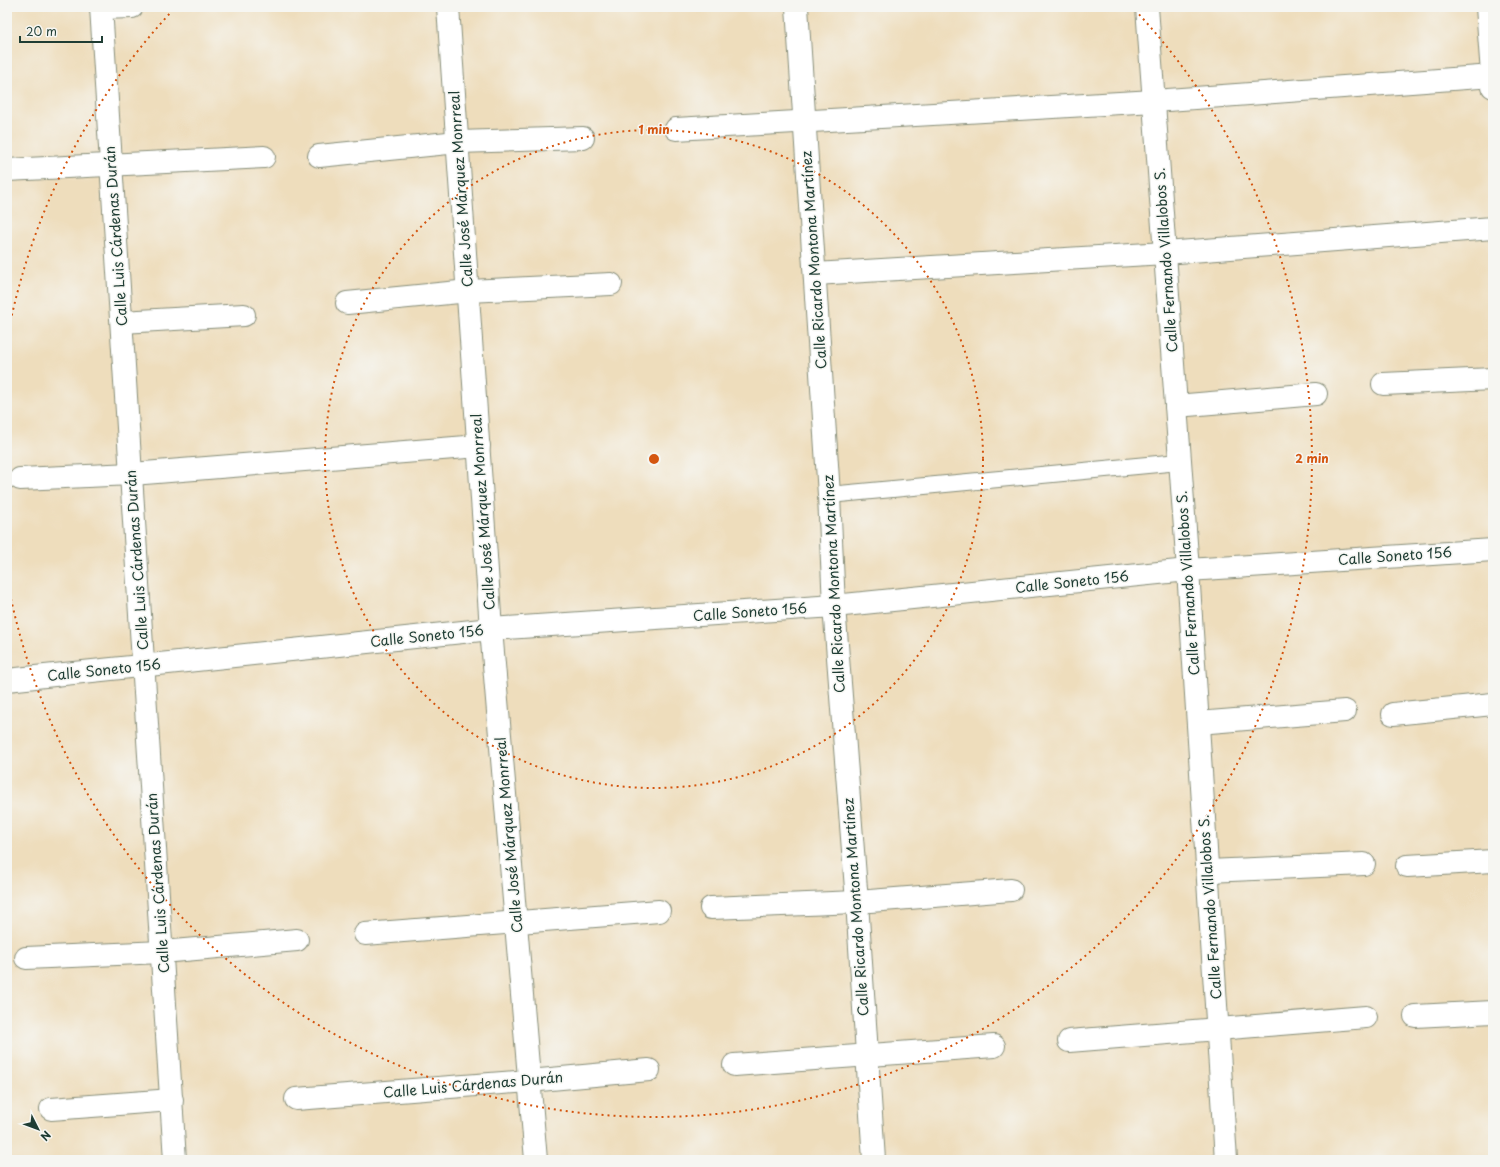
<svg xmlns="http://www.w3.org/2000/svg" width="1500" height="1167" font-family="'Playpen Sans',sans-serif">
<rect width="100%" height="100%" fill="#f6f6f2"/>
<filter id="ink" filterUnits="userSpaceOnUse"><feTurbulence type="fractalNoise" baseFrequency=".025" numOctaves="2"/><feDisplacementMap in="SourceGraphic" scale="8" xChannelSelector="R" yChannelSelector="G"/><feConvolveMatrix kernelMatrix="1 2 1 2 8 2 1 2 1" color-interpolation-filters="sRGB"/></filter>
<filter id="wash" filterUnits="userSpaceOnUse"><feTurbulence type="fractalNoise" baseFrequency=".012" numOctaves="4" result="noise"/><feDisplacementMap in="SourceGraphic" scale="16" xChannelSelector="R" yChannelSelector="G"/><feGaussianBlur stdDeviation="0.9" result="paint"/><feColorMatrix in="noise" values="0 0 0 0 0 0 0 0 0 0 0 0 0 0 0 0 0 1.4 0 .05"/><feComposite in="paint" operator="in"/></filter>
<g filter="url(#wash)">
<rect width="100%" height="100%" fill="#eeddbc"/>
</g>
<g filter="url(#ink)">
<g fill="none" stroke-linecap="round" stroke-linejoin="round">
<g stroke="#868d78" stroke-width="18">
<path id="service" d="M829,495l350,-33"/>
</g>
<g stroke="#868d78" stroke-width="24">
<g id="minor">
<path d="M101,7l74,1153"/>
<path d="M448,7l43,622 45,531"/>
<path d="M797,7l32,488 5,111 23,296 17,258"/>
<path d="M1147,7l41,563 38,590"/>
<path d="M101,8l31,-1"/>
<path d="M676,129l478,-28 339,-25"/>
<path d="M319,156l139,-14 125,-4"/>
<path d="M7,170l257,-13"/>
<path d="M815,274l350,-21 328,-25"/>
<path d="M347,303l122,-12 142,-7"/>
<path d="M122,322l122,-7"/>
<path d="M1383,384l110,-5"/>
<path d="M1176,406l140,-12"/>
<path d="M20,479l112,-5 347,-28"/>
<path d="M1393,714l100,-10"/>
<path d="M1198,723l147,-12"/>
<path d="M1407,866l86,-5"/>
<path d="M1208,871l156,-7"/>
<path d="M711,908l146,-6 154,-12"/>
<path d="M365,934l294,-23"/>
<path d="M26,958l136,-6 135,-12"/>
<path d="M1415,1016l78,-4"/>
<path d="M1069,1041l297,-24"/>
<path d="M734,1065l260,-19"/>
<path d="M296,1099l233,-18 120,-11"/>
<path d="M51,1109l121,-9"/>
</g>
</g>
<g stroke="#868d78" stroke-width="24">
<g id="tertiary">
<path d="M1487,7l6,80"/>
<path d="M7,680l484,-51 343,-23 354,-36 305,-20"/>
</g>
</g>
<use href="#service" stroke="#fff" stroke-width="16"/>
<use href="#minor" stroke="#fff" stroke-width="22"/>
<use href="#tertiary" stroke="#fff" stroke-width="22"/>
</g>
</g>
<g fill="none" stroke="#d45610" stroke-width="2" stroke-dasharray="2 4">
<circle cx="654" cy="459" r="329"/>
<path d="M7 339A658 658 0 0 1 173 10M1135 10A658 658 0 1 1 7 579"/>
</g>
<g text-anchor="middle" stroke-width="3" stroke-linejoin="round" paint-order="stroke">
<g font-size="14" fill="#1f3d34" stroke="#f6f6f2">
<text transform="translate(461 189) rotate(-94)" y="5">Calle José Márquez Monrreal</text>
<text transform="translate(116 236) rotate(-94)" y="5">Calle Luis Cárdenas Durán</text>
<text transform="translate(814 260) rotate(-94)" y="5">Calle Ricardo Montona Martínez</text>
<text transform="translate(1166 260) rotate(-94)" y="5">Calle Fernando Villalobos S.</text>
<text transform="translate(483 512) rotate(-94)" y="5">Calle José Márquez Monrreal</text>
<text transform="translate(1395 556) rotate(-4)" y="5">Calle Soneto 156</text>
<text transform="translate(137 560) rotate(-94)" y="5">Calle Luis Cárdenas Durán</text>
<text transform="translate(1072 582) rotate(-6)" y="5">Calle Soneto 156</text>
<text transform="translate(1188 583) rotate(-94)" y="5">Calle Fernando Villalobos S.</text>
<text transform="translate(834 584) rotate(-93)" y="5">Calle Ricardo Montona Martínez</text>
<text transform="translate(750 612) rotate(-4)" y="5">Calle Soneto 156</text>
<text transform="translate(427 636) rotate(-6)" y="5">Calle Soneto 156</text>
<text transform="translate(104 670) rotate(-6)" y="5">Calle Soneto 156</text>
<text transform="translate(509 835) rotate(-95)" y="5">Calle José Márquez Monrreal</text>
<text transform="translate(158 883) rotate(-94)" y="5">Calle Luis Cárdenas Durán</text>
<text transform="translate(856 907) rotate(-94)" y="5">Calle Ricardo Montona Martínez</text>
<text transform="translate(1210 907) rotate(-94)" y="5">Calle Fernando Villalobos S.</text>
<text transform="translate(473 1085) rotate(-5)" y="5">Calle Luis Cárdenas Durán</text>
</g>
</g>
<circle cx="654" cy="459" r="6" fill="#d45610" stroke="#f6f6f2" stroke-width="2"/>
<g font-size="12" text-anchor="middle" font-weight="bold" fill="#d45610" stroke="#f6f6f2" stroke-width="3" stroke-linejoin="round" paint-order="stroke">
<text x="654" y="134">1 min</text>
<text x="1312" y="463">2 min</text>
</g>
<rect width="1500" height="1167" fill="none" stroke="#f6f6f2" stroke-width="24"/>
<g transform="translate(38 1129) rotate(132)" stroke="#f6f6f2" stroke-width="3" paint-order="stroke">
<path d="M0-3L7 15L0 10L-7 15Z" fill="#1f3d34"/>
<text y="-6" font-size="11" font-weight="bold" text-anchor="middle" fill="#1f3d34">N</text>
</g>
<path d="M20 36v6h82v-6" fill="none" stroke="#1f3d34" stroke-width="2"/>
<text x="26" y="36" font-size="12" fill="#1f3d34" stroke="#f6f6f2" stroke-width="3" paint-order="stroke">20 m</text>
</svg>
